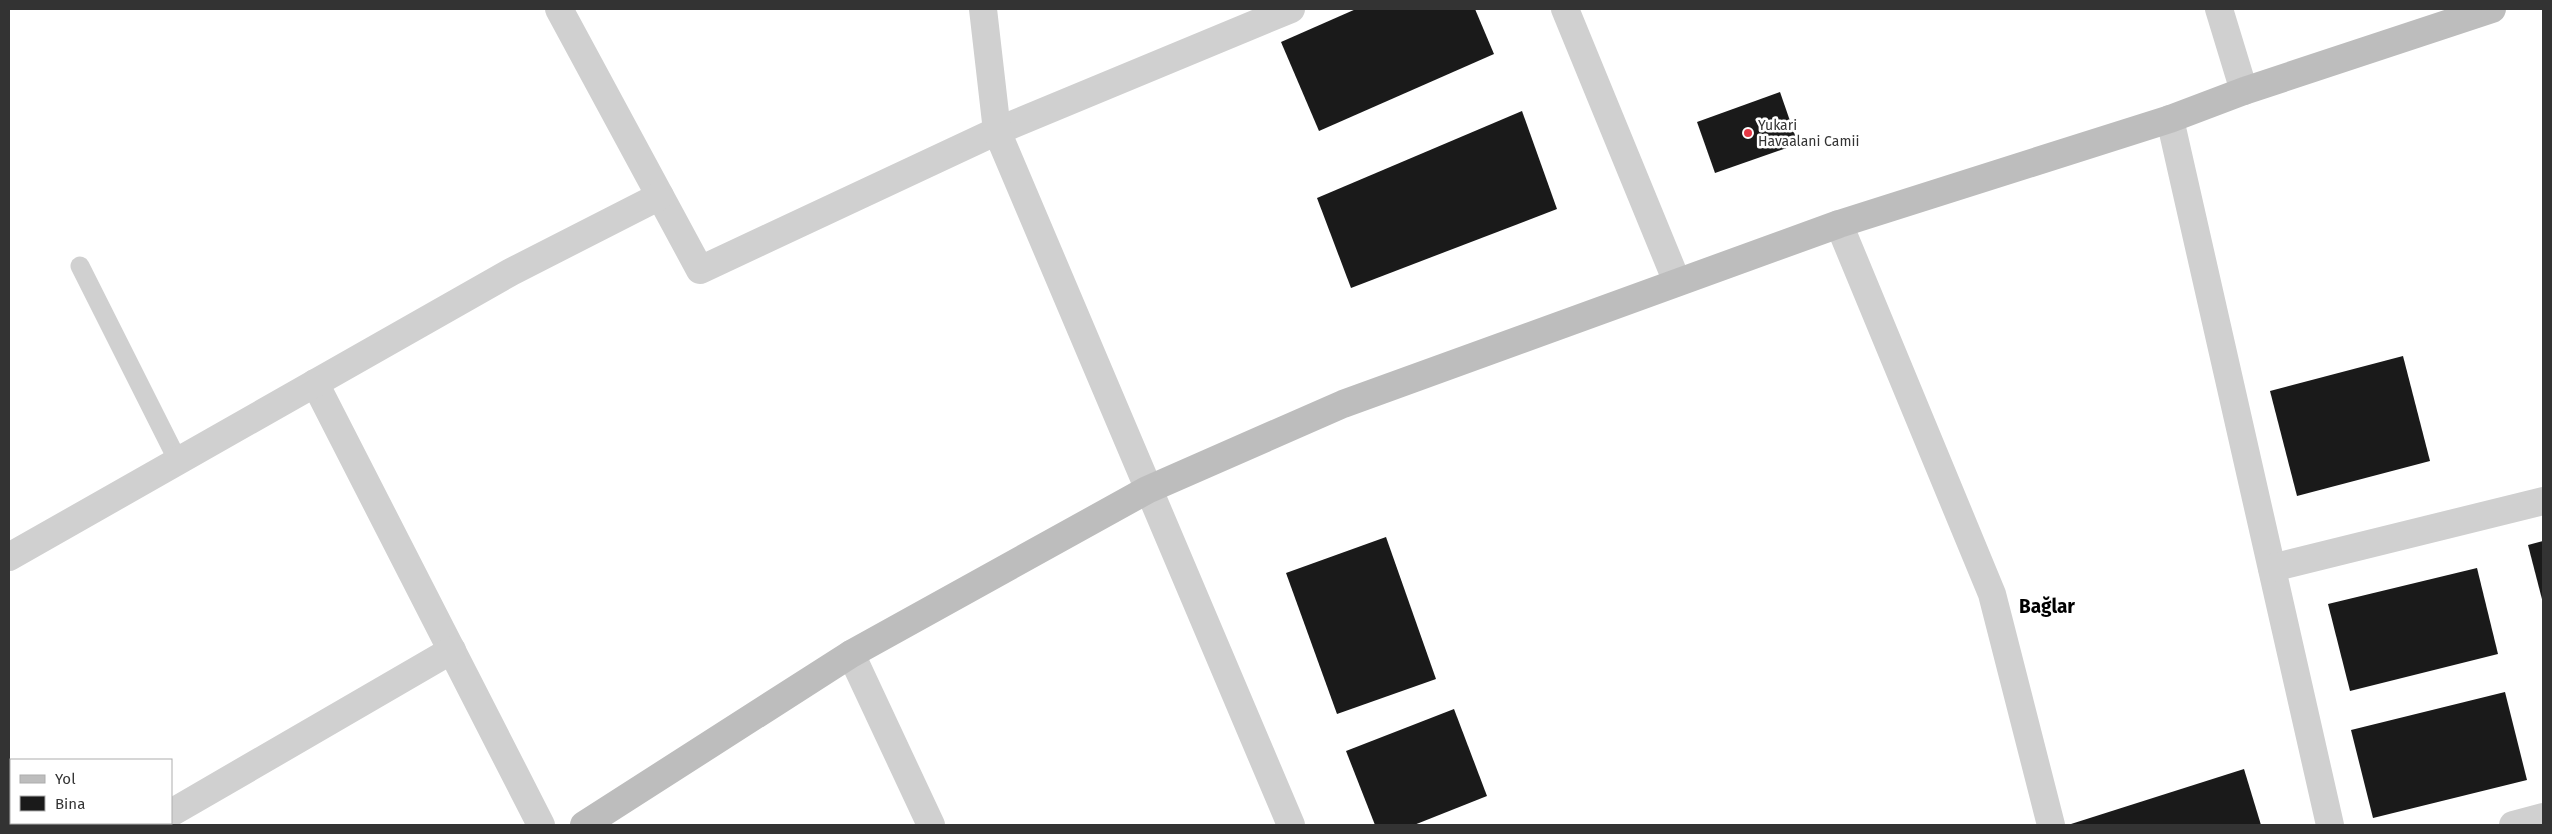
<svg xmlns="http://www.w3.org/2000/svg" width="2552" height="834" font-family="'Fira Sans',sans-serif">
<rect width="100%" height="100%" fill="#fff"/>
<g fill="#1a1a1a">
<path d="M1356,9h119l19,45 -175,77 -38,-89z"/>
<path d="M1780,92l18,52 -83,29 -18,-51z"/>
<path d="M1522,111l35,98 -206,79 -34,-90z"/>
<path d="M2403,356l27,105 -133,35 -27,-105z"/>
<path d="M1386,537l50,142 -99,35 -51,-141z"/>
<path d="M2543,541v62l-15,-58z"/>
<path d="M2477,568l21,86 -148,37 -22,-87z"/>
<path d="M2505,692l22,88 -154,38 -22,-88z"/>
<path d="M1454,709l33,87 -73,29h-39l-29,-74z"/>
<path d="M2244,769l17,56h-190v-1z"/>
</g>
<g fill="none" stroke-linecap="round" stroke-linejoin="round">
<path stroke="#d0d0d0" stroke-width="19" d="M80,266l98,195"/>
<g stroke="#d0d0d0" stroke-width="28">
<path d="M559,9l141,261 297,-139 294,-122"/>
<path d="M983,9l14,122 294,694"/>
<path d="M1565,9l112,273"/>
<path d="M2219,9l25,82"/>
<path d="M2170,119l160,706"/>
<path d="M1839,224l153,370 59,231"/>
<path d="M315,383l226,442"/>
<path d="M9,557l502,-285 149,-76"/>
<path d="M2272,568l271,-67"/>
<path d="M851,654l80,171"/>
<path d="M171,813l281,-163"/>
<path d="M150,825l4,-2"/>
<path d="M2513,825l30,-8"/>
</g>
<path stroke="#bdbdbd" stroke-width="28" d="M584,825l267,-171 296,-164 196,-86 496,-180 331,-105 74,-28 248,-82"/>
</g>
<circle fill="#e63946" stroke="#fff" stroke-width="2" cx="1748" cy="133" r="5"/>
<g text-anchor="middle" stroke-width="5" stroke-linejoin="round" paint-order="stroke">
<g font-size="14" fill="#333" stroke="#fff" text-anchor="start">
<text x="1758" y="130">Yukari<tspan x="1758" dy="16">Havaalani Camii</tspan></text>
</g>
<g font-size="19" font-weight="bold" fill="#000" stroke="#fff">
<text x="2047" y="613">Bağlar</text>
</g>
</g>
<rect width="2552" height="834" fill="none" stroke="#333333" stroke-width="20"/>
<rect x="10" y="759" width="162" height="65" fill="#ffffff" stroke="#adadad"/>
<rect x="20" y="775" width="25" height="8" fill="#bdbdbd" stroke="#adadad"/>
<text x="55" y="784" font-size="15" fill="#333333">Yol</text>
<rect x="20" y="796" width="25" height="15" fill="#1a1a1a" stroke="#adadad"/>
<text x="55" y="809" font-size="15" fill="#333333">Bina</text>
</svg>
